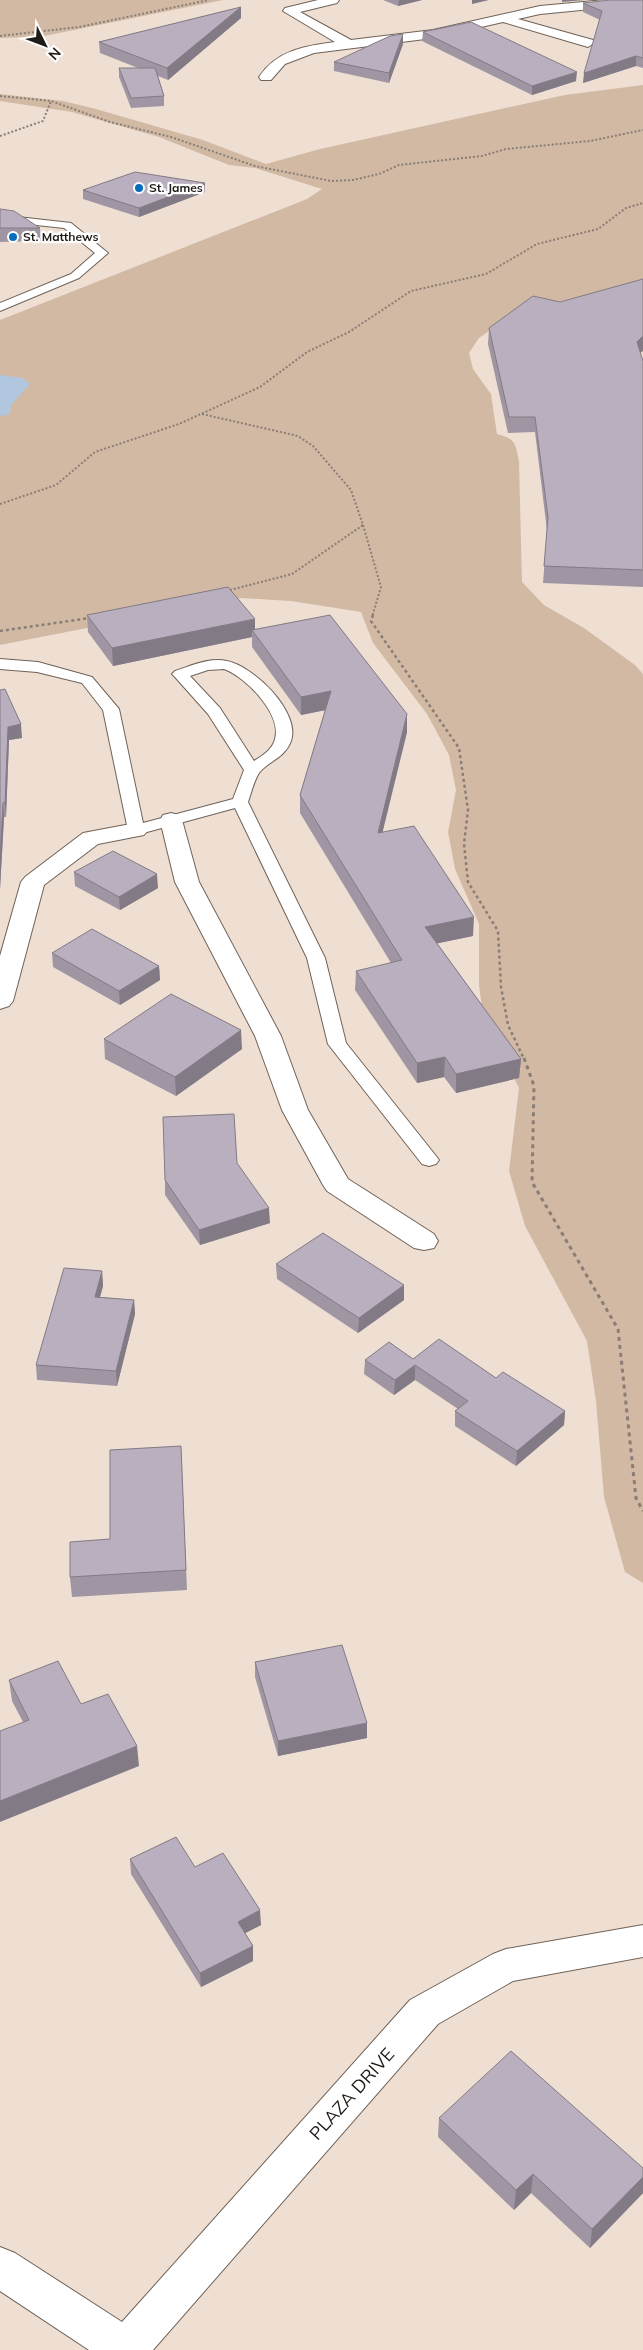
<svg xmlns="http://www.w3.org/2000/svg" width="643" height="2350" font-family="Mulish,sans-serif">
<rect width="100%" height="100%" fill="#efdfd3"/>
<g fill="#d2b9a4">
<path d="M0,0h223l-184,37 -39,1z"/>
<path d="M643,85v199l-124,26 -40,28 -10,15 4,16 18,25 6,40c19,5 18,9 22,27l3,121 22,23 40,23 51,37 8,9v909l-18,-11 -21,-75 -8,-96 -9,-60 -62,-115 -16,-55 10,-83 -36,-72 -4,-31v-61l-24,-55 -7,-37 8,-42 -7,-35 -22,-41 -54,-71 -12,-31 -70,-11 -50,-3 -241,47v-325l307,-121 15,-10 -67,-21 -26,-3 -70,-28 -87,-25 -72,-11v-7l63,7 33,8 107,31 63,24 54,-15 245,-54z"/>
</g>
<path fill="#b1c7e0" d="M0,375l23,3 7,6 -19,21 -1,9 -10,2z"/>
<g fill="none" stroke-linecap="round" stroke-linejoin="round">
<g stroke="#706257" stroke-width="2">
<g id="service">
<path d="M0,215l71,8 37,30 -29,25 -79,33v-8l71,-29 24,-21 -31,-25 -64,-7z"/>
<path d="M0,659l38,3 54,15 27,32 24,114 90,-24 11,-29 -36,-56 -33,-37 -3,-3 3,-3c16,-5 34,-14 52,-10 26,5 74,51 64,80 -6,17 -24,21 -32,32 -5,8 -8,20 -11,29l77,156 21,85 90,113 3,4 -3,4 -7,2 -7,-2 -94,-120 -21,-86 -72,-150 -99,27 -6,-1 -2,-4 -25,-120 -21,-27 -45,-11 -37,-3zM224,669c22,8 58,45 51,70 -2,10 -13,17 -21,22l-34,-53 -30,-32 18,-6z"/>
</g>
</g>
<g stroke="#706257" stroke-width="2">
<g id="minor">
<path d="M318,0h21l-2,3 -37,9 51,28 82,-10 107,-24 65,-6h38v4l-103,10 -22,5 75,21 1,3 -6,4 -85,-25 -70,16 -119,15 -29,11 -14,16h-10l-2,-3c18,-27 46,-31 76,-35l-52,-31 2,-3z"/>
<path d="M171,813l8,2 3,5 17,62 82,154 27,74 40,69 86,55 4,7 -4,7 -10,2 -10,-2 -87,-57 -4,-6 -41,-75 -27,-74 -80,-154 -15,-62 3,-5z"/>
<path d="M136,823l8,2 4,5 -4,5 -46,9 -54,41 -31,116 -4,5 -9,3v-53l21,-74 4,-5 58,-44z"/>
<path d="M643,1925v32l-130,24 -75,43 -285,326h-64l-89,-59v-44l15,6 107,69 288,-322 83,-46 13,-5z"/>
</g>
</g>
<g stroke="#897e76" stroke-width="2" stroke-dasharray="2 2" stroke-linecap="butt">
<path d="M0,36l79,-9 130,-27"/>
<path d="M0,96l51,5 59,21 61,15 84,29 76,15 22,-1 26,-6 20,-9 83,-9 24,-7 84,-8 53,-11"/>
<path d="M0,136l43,-15 8,-20"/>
<path d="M202,414l96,22 15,10 38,44 12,35 -71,49 -66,17"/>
<path d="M0,504l56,-19 39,-33 84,-28 81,-37 47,-35 42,-20 62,-41 75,-17 51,-30 61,-15 28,-21 17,-5"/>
<path d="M363,525l18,62 -9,30"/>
</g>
<g stroke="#897e76" stroke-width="2.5" stroke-dasharray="3 3" stroke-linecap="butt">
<path d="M373,615l-2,6 88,127 9,62 -4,34 4,38 30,49 3,56 7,38 16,34"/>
<path d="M0,631l90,-13"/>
</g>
<path stroke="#897e76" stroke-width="3" stroke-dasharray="4 4" stroke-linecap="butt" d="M524,1058l10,28 -2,96 86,147 18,169 7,13"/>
<use href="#service" fill="#fff" fill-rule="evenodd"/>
<use href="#minor" fill="#fff" fill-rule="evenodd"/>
</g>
<g fill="#a096a3">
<path d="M383,0h39l-24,6z"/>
<path d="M643,0v68l-7,-2 -53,17 17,-63 -17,-8v-9z"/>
<path d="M241,7v11l-73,62 -10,-4 6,20v10l-33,2 -12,-31v-9h19l-38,-15 -1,-11z"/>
<path d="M423,32l153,49 -44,14 -110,-54z"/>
<path d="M403,44l-14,39 -55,-12v-9z"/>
<path d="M83,190l122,2 -66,25 -56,-18z"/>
<path d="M0,209l40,19 1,13 -41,1z"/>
<path d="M489,328l151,25 3,8v226l-100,-4 4,-52 -12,-99 -27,1 -20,-89z"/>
<path d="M87,615l168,4v10l152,103 -25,100 91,104 -36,7 84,116 -2,19 -63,15 -12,-16 -27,6 -62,-93 1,-19 35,-8 -91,-150v-18l25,-85 -24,5 -49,-68v-10l-139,29 -25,-34z"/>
<path d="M0,690l22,48 -13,2 -3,77h-2l-4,72z"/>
<path d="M74,872l84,16 -38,22 -45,-24z"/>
<path d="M52,953l107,13 1,14 -40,25 -67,-38z"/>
<path d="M104,1039l138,10 -66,47 -71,-37z"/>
<path d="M237,1163l33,60 -70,22 -35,-50v-15z"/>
<path d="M276,1264l128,36 -46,33 -81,-54z"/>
<path d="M102,1271l1,15 -3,11 34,3 1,14 -18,72 -80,-6 -1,-15z"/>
<path d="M413,1359l83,19 69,33 -1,14 -48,41 -61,-40v-15l3,-2 -43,-29 -21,15 -30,-21 1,-14z"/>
<path d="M181,1446l6,144 -115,7 -2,-20 40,-38z"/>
<path d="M255,1662l112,76 -89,18 -23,-79z"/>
<path d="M9,1680l72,24 58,62 -116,-44 -11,-21z"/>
<path d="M130,1859l65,8 66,58 -16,8 8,13v15l-52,26 -70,-113z"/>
<path d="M439,2118l204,50v25l-53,55 -59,-55 -17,17 -76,-73z"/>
</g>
<g fill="#827a85">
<path d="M399,0h23l-24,6z"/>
<path d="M472,0h17l-17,4z"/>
<path d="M562,0h23l-23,2z"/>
<path d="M241,7v11l-73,62 -1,-12z"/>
<path d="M403,34v10l-14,39v-10z"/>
<path d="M636,56v10l-53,17 1,-10z"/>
<path d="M577,72l-1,9 -44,14v-9z"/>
<path d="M205,183v9l-66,25v-9z"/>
<path d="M643,336v15l-8,6 2,-15z"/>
<path d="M255,619v15l-3,-4v7l-139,29 -1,-18z"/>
<path d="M331,691v18l-30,6v-18z"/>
<path d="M407,714v18l-29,119v-18z"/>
<path d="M21,724l1,14 -13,2 -3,77 -1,-14 3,-76z"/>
<path d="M3,803l1,14 -4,72v-32z"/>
<path d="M157,874l1,14 -38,22 -1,-13z"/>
<path d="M474,917l-1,19 -48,10v-19z"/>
<path d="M159,966l1,14 -40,25 -1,-14z"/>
<path d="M241,1030l1,19 -66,47 -1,-19z"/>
<path d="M445,1057l-1,20 -27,6v-20z"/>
<path d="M521,1059l-2,19 -63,15v-19z"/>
<path d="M269,1208l1,15 -70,22 -1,-15z"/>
<path d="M102,1271l1,15 -7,25 -1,-14z"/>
<path d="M404,1285v15l-46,33 1,-15z"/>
<path d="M134,1300l1,14 -18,72 -1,-15z"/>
<path d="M415,1365v15l-21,15 1,-15z"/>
<path d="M565,1411l-1,14 -48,41 1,-15z"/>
<path d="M367,1723v15l-89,18v-15z"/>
<path d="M137,1746l2,20 -139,56v-21z"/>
<path d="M260,1910l1,15 -23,12v-15z"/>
<path d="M253,1946v15l-52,26 -1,-14z"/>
<path d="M533,2174l-2,19 -17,17 2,-20z"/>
<path d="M643,2177v16l-53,55 2,-19z"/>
</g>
<g fill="#baafbe" stroke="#827a85">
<path d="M610,0h33v58l-7,-2 -52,17 18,-62 -19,-8z"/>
<path d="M241,7l-74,61 -68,-26z"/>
<path d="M471,22l106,50 -45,14 -109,-54z"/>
<path d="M403,34l-14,39 -55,-11 56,-26z"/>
<path d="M119,68h36l9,28 -33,2z"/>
<path d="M135,172l70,11 -66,25 -56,-18z"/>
<path d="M0,209l14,2 26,17h-40z"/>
<path d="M643,279v57l-6,6 6,19v209l-99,-4 4,-49 -13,-100h-26l-20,-89 44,-32 27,6z"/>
<path d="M228,587l27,32 -143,29 -25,-33z"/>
<path d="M330,615l77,99 -29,119 36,-7 60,91 -49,10 96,132 -65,15 -11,-17 -28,6 -61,-92 46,-11 -102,-165 31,-104 -30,6 -49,-67z"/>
<path d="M5,689l16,35 -13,3 -3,76h-2l-3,54v-167z"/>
<path d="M113,851l44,23 -38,23 -45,-25z"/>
<path d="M92,929l67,37 -40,25 -67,-38z"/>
<path d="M171,994l70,36 -66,47 -71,-38z"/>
<path d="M234,1114l3,49 32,45 -70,22 -34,-50 -2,-63z"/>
<path d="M323,1233l81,52 -45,33 -83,-54z"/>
<path d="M64,1268l38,3 -7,26 39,3 -18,71 -80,-6z"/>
<path d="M439,1339l57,39 7,-6 62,39 -48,40 -62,-40 13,-10 -53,-36 -20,15 -30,-20 24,-18 24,17z"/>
<path d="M181,1446l5,124 -116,7v-35l40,-3v-89z"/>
<path d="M342,1645l25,78 -89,18 -23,-79z"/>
<path d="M58,1661l23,43 27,-10 29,52 -137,55v-70l29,-11 -20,-40z"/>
<path d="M176,1837l19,30 28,-14 37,57 -22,12 15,24 -53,27 -70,-114z"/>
<path d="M511,2051l132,117v9l-51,52 -59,-55 -17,16 -77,-72z"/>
</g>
<g fill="#056db9" stroke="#fff" stroke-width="2">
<circle cx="139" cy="188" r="5"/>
<circle cx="13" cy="237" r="5"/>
</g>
<g text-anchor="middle" stroke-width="4.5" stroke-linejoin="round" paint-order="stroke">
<g font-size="12" font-weight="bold" fill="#211b17" stroke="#fff" text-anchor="start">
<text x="149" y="192">St. James</text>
<text x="23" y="241">St. Matthews</text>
</g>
<g font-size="18" fill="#211b17" stroke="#fff">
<text transform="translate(352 2094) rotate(-48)" y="6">PLAZA DRIVE</text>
</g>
</g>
<g transform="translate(45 45) rotate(132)" stroke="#ffffff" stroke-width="4" paint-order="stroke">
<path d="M0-4L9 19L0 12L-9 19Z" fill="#211b17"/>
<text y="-8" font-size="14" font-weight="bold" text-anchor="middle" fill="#211b17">N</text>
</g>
</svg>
